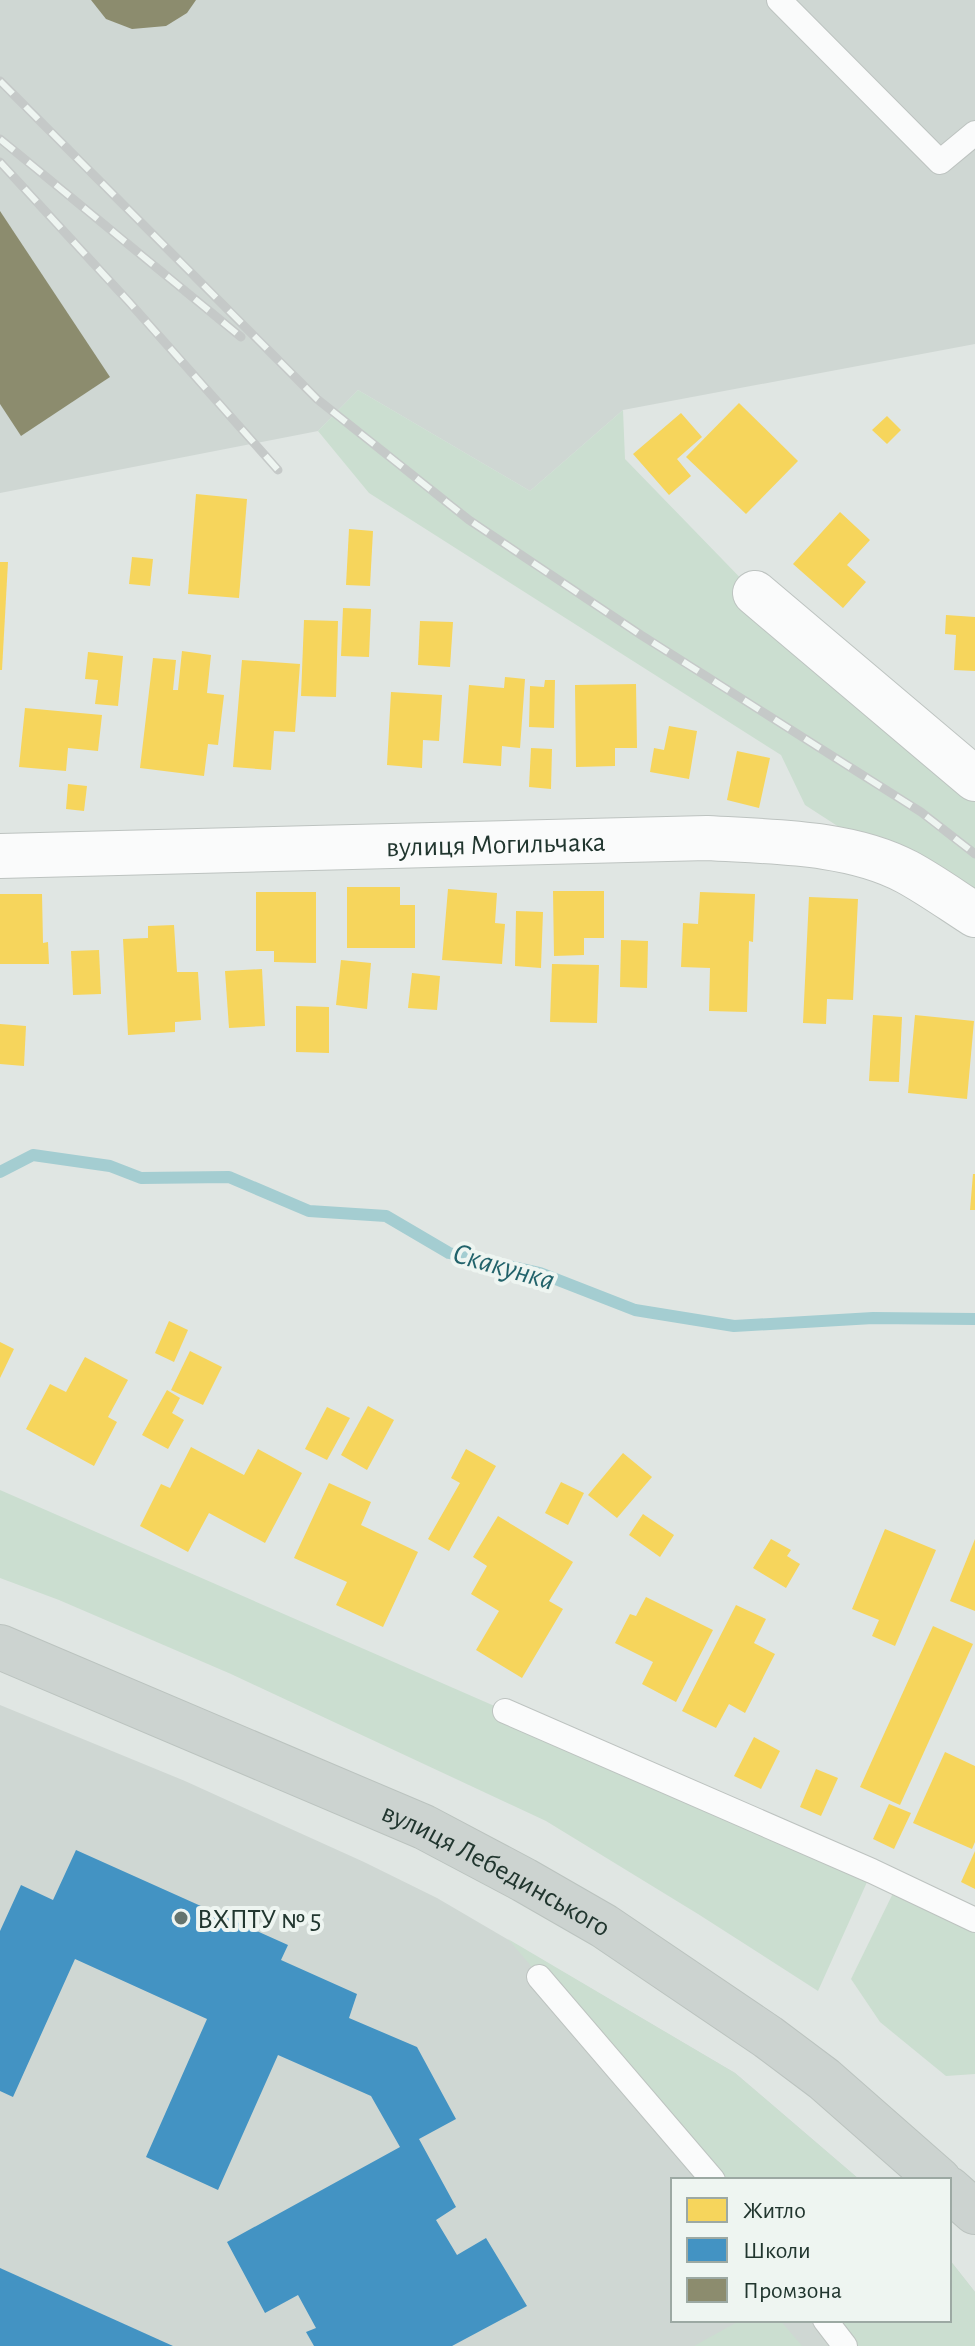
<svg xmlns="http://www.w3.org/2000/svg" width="975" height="2346" font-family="'Alegreya Sans',sans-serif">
<rect width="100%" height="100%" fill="#e0e6e3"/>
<g fill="#cfd7d3">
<path d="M0,0h975v344l-352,66 -93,81 -172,-101 -40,41 -318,62z"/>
<path d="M0,1705l185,76 179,81 73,36 298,175 125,107h-187v140h276v-61l26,33v54h-975z"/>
</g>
<g fill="#cbded0">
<path d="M358,390l172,101 93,-81 2,49 130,134 220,186v136l-170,-110 -24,-50 -412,-262 -51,-62z"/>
<path d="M0,1490l872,381 -54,120 -120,-77 -152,-93 -315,-147 -172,-74 -59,-22z"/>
<path d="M898,1883l77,37v154l-29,2 -66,-54 -29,-43z"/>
<path d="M508,1939l227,134 125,107h-146z"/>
<path d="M949,2259l26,33v54h-130l-20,-26h124z"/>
<path d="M741,2320h39l22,26h-108z"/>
</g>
<g fill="#f6d55c">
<path d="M739,403l59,58 -52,53 -60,-57z"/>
<path d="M681,413l21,24 -25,22 14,17 -22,19 -36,-41z"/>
<path d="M887,416l14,14 -14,14 -15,-14z"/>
<path d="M196,494l51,5 -8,99 -51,-4z"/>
<path d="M840,512l30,28 -23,25 19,17 -23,26 -50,-44z"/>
<path d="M349,529l24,2 -3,55 -24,-1z"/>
<path d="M132,557l21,2 -3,27 -21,-2z"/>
<path d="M0,562h8l-6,108h-2z"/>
<path d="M343,608l28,1 -2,48 -28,-1z"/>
<path d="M946,615l29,2v54l-21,-1 2,-35 -11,-1z"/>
<path d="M304,620l34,1 -2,76 -35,-1z"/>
<path d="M420,621l33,1 -3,45 -32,-2z"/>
<path d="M182,651l29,4 -4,38 17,2 -6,50 -10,-1 -4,32 -64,-8 13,-110 23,2 -3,30h5z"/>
<path d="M88,652l35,4 -5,50 -23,-2 3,-24 -13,-1z"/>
<path d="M242,660l58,4 -5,68 -21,-1 -3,39 -38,-3z"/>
<path d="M505,677l20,2 -5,69 -18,-2 -1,20 -38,-3 6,-78 35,3z"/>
<path d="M545,680h10l-1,48 -25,-1 1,-41 14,1z"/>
<path d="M636,684l1,64h-22v18l-39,1 -1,-82z"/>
<path d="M391,692l51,3 -3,46 -16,-1 -1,28 -35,-3z"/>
<path d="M25,708l77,7 -4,36 -30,-3 -2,23 -47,-4z"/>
<path d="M669,726l28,5 -8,48 -39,-7 4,-24 10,2z"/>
<path d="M531,748l21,1 -1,40 -22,-2z"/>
<path d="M737,751l33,7 -11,50 -32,-8z"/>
<path d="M68,784l19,2 -3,25 -18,-2z"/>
<path d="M347,887h53v18h15v43h-68z"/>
<path d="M448,889l49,4 -2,30 10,1 -3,40 -60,-4z"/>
<path d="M553,891h51v47h-20v17l-30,1z"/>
<path d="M256,892h60v71l-42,-1v-11h-18z"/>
<path d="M700,892l55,2 -2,48 -4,-1 -2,71 -38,-1 1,-43 -29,-1 2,-44 15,1z"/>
<path d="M0,894h42l1,49 5,-1 1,22h-49z"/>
<path d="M809,897l49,2 -5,101 -26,-1 -1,25 -23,-1z"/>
<path d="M516,911l27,1 -2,56 -26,-2z"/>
<path d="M174,925l3,47h21l3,48 -26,2v10l-47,3 -5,-96 25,-1v-12z"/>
<path d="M621,940l27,1 -1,47 -27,-1z"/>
<path d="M99,950l2,44 -28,1 -2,-44z"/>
<path d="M341,960l30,3 -4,46 -31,-4z"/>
<path d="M552,964l47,1 -2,58 -47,-1z"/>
<path d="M262,969l3,57 -36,2 -4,-57z"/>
<path d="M412,973l28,3 -3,34 -29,-2z"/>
<path d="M296,1006l33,1v46l-33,-1z"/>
<path d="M873,1015l29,2 -3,65 -30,-1z"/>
<path d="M915,1015l59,6 -7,78 -59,-6z"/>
<path d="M0,1024l26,2 -2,40 -24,-2z"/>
<path d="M973,1174h2v36h-5z"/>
<path d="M169,1321l19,9 -14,32 -19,-9z"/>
<path d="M0,1342l14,7 -14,29z"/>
<path d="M190,1351l32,16 -19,38 -32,-15z"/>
<path d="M85,1357l43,23 -20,37 9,5 -23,44 -68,-37 24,-45 16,8z"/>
<path d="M167,1390l13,8 -8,15 12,7 -16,29 -26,-14z"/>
<path d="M368,1406l26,14 -27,50 -26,-15z"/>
<path d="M327,1407l23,11 -23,42 -22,-11z"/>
<path d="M191,1447l53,28 14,-26 44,24 -37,70 -56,-30 -21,39 -48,-26 21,-42 9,4z"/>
<path d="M466,1449l30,17 -47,85 -21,-12 32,-56 -9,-5z"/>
<path d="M623,1453l29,24 -35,41 -29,-23z"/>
<path d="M561,1482l23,11 -16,32 -23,-12z"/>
<path d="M329,1483l42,19 -10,23 57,27 -35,75 -47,-22 11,-23 -53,-24z"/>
<path d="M643,1514l31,21 -14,22 -31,-22z"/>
<path d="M498,1516l75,46 -24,39 14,8 -41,69 -46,-28 23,-39 -28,-17 16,-28 -14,-9z"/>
<path d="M885,1529l51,21 -41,96 -23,-10 7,-16 -27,-11z"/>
<path d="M771,1539l20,11 -4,6 13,8 -14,24 -33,-20z"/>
<path d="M975,1539v72l-25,-10z"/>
<path d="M646,1597l67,33 -37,72 -34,-18 11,-22 -38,-19 15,-29 6,2z"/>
<path d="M736,1605l30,14 -12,24 21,11 -30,59 -16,-9 -13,24 -34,-17z"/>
<path d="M933,1626l40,18 -73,161 -40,-18z"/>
<path d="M754,1737l26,14 -19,38 -27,-13z"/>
<path d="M945,1752l30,14v76l-3,7 -59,-26z"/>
<path d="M816,1769l22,9 -17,38 -21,-9z"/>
<path d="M889,1804l22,9 -17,36 -21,-10z"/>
<path d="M975,1851v38l-14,-7z"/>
</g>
<g fill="#4393c3">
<path d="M76,1850l212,95 -7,15 76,34 -8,24 68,29 39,72 -37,20 37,68 -20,13 21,35 29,-17 41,68 -75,40h-138l-8,-14 10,-4 -18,-33 -33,18 -38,-71 173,-95 -29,-51 -93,-41 -60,135 -72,-33 61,-138 -132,-60 -62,138 -13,-6v-160l21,-46 32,15z"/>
<path d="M0,2268l173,78h-173z"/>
</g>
<g fill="#8c8c6e">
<path d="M91,0h105l-9,13 -21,13 -34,3 -26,-10z"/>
<path d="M0,211l110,166 -89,59 -21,-32z"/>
</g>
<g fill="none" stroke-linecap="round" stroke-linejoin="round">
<path stroke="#a4cdd1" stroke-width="12" d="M0,1172l33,-17 77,11 31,12 88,-1 80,34 77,5 63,37 91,20 95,37 99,16 139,-8 102,1"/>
<g stroke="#bdc3c0" stroke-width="26">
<g id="lane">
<path d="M779,0l161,162 35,-29"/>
<path d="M505,1711l367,160 103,49"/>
<path d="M539,1977l174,203"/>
<path d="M825,2320l20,26"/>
</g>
</g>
<g stroke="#bdc3c0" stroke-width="46">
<g id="street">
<path d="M755,593l220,186"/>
<path id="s1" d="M0,856l707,-18c64,4 142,3 200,34 24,13 46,29 68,43"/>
</g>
</g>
<g stroke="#bbc3bf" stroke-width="46">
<g id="primary">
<path id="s2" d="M0,1647l424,180 100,53 80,46 164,111 56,42 115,101"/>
<path d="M949,2189l26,23"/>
</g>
</g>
<use href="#lane" stroke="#fafbfb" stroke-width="24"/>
<use href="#street" stroke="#fafbfb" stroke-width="44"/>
<use href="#primary" stroke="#ccd3d0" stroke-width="44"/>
<g stroke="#c5c9c8" stroke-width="9">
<g id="rail">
<path d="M0,81l317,318 152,121 172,115 280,177 54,42"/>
<path d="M0,139l241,198"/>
<path d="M0,162l129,140 149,168"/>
</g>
</g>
<use href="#rail" stroke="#eef5f1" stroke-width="6" stroke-dasharray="18" stroke-linecap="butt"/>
</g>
<circle fill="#64746e" stroke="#eef5f1" stroke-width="3" cx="181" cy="1918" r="8"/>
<g text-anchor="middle" stroke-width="8" stroke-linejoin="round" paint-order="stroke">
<g font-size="28" fill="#21362f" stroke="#eef5f1">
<text dy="10" stroke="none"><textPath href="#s1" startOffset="496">вулиця Могильчака</textPath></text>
<text dy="10" stroke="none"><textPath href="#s2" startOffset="544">вулиця Лебединського</textPath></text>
</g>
<g font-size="28" fill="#21362f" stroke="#eef5f1" text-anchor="start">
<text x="197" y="1928">ВХПТУ № 5</text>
</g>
<g font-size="30" font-style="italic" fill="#22636b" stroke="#eef5f1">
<text transform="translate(504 1266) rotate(16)" y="10">Скакунка</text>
</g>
</g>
<rect x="671" y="2178" width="280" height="144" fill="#eef5f1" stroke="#9ca9a3" stroke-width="2"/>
<rect x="687" y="2198" width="40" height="24" fill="#f6d55c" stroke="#9ca9a3" stroke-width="2"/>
<text x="743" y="2218" font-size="24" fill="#21362f">Житло</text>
<rect x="687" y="2238" width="40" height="24" fill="#4393c3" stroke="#9ca9a3" stroke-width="2"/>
<text x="743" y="2258" font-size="24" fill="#21362f">Школи</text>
<rect x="687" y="2278" width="40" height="24" fill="#8c8c6e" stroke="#9ca9a3" stroke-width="2"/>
<text x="743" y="2298" font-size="24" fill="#21362f">Промзона</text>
</svg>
